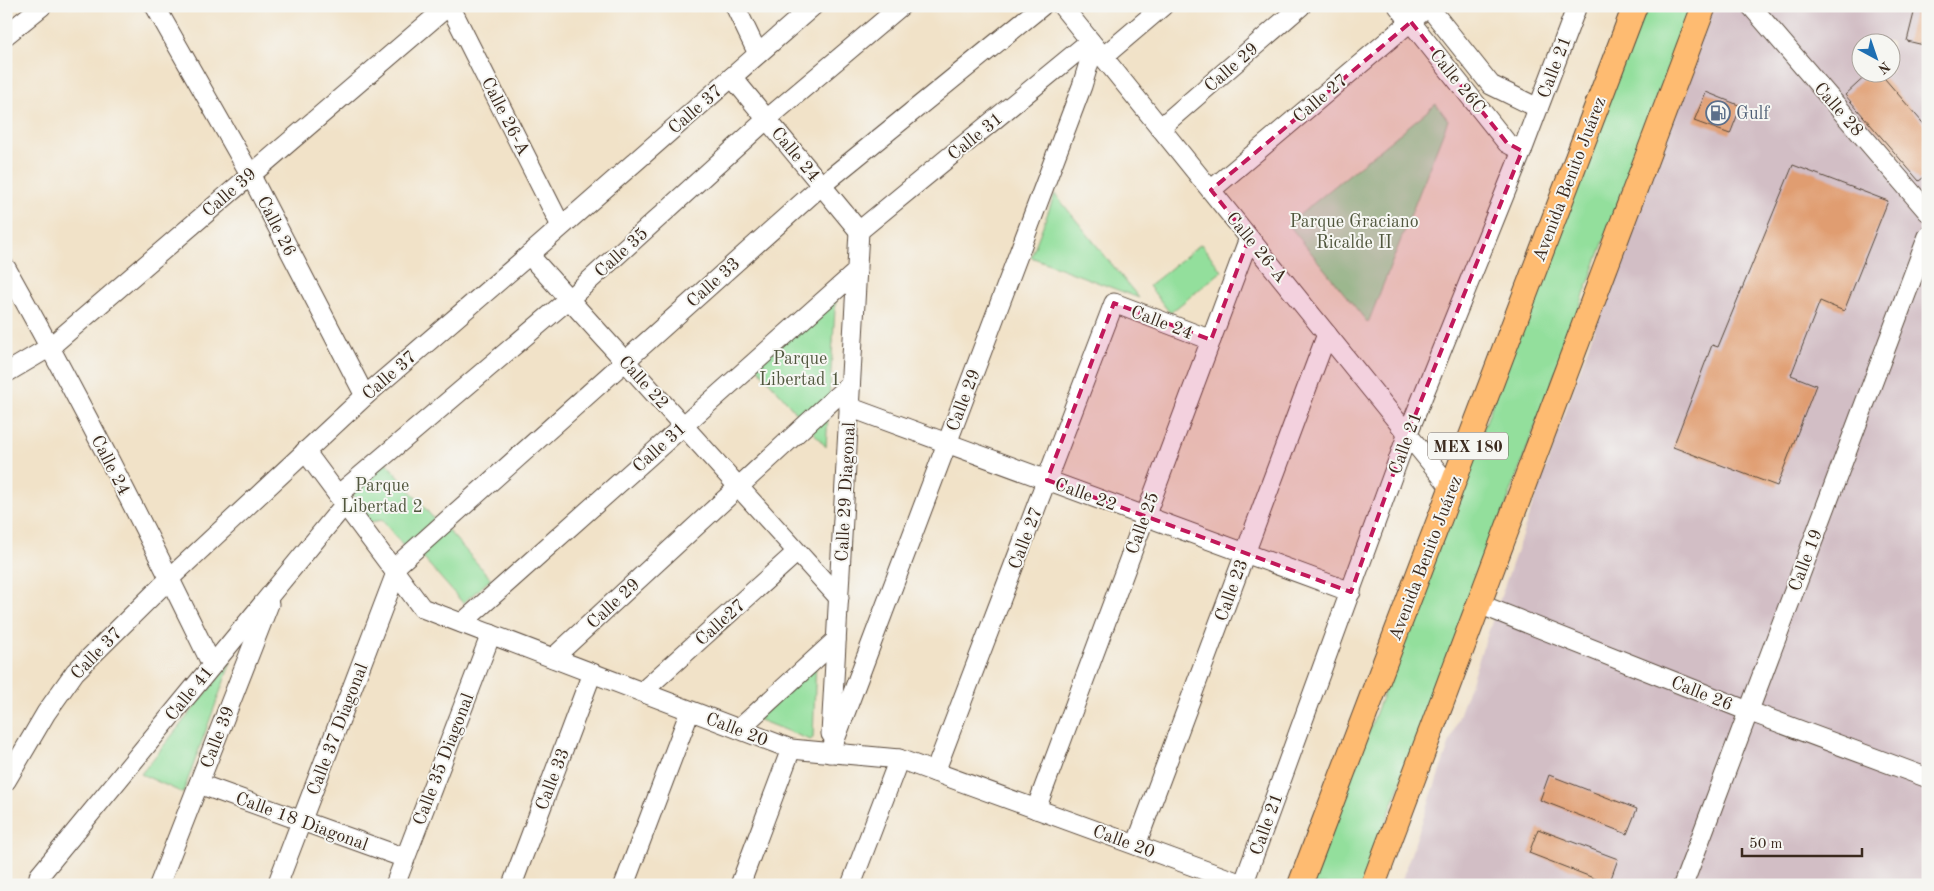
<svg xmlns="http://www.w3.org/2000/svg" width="1934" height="891" font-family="'Old Standard TT',serif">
<rect width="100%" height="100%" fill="#f6f6f2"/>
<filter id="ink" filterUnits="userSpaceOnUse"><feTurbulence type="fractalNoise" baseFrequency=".02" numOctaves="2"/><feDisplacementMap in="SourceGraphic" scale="10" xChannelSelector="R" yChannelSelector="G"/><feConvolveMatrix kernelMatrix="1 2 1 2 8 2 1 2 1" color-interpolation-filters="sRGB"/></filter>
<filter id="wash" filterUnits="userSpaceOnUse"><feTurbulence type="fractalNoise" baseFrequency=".0096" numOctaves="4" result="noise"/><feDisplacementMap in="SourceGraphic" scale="20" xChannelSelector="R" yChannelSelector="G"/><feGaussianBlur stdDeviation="1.12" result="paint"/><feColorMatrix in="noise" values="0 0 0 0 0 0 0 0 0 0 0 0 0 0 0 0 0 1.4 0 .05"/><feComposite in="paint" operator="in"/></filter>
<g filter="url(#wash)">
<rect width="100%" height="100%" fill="#f1e2c8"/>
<path fill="#d2bec5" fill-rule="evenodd" d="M1707,6h221v879h-528zM1862,42h30v30h-30z"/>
<g fill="#93df9c" stroke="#67845d">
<path d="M1643,6h48l-186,502 -143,377h-51z"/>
<path d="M1436,104l12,16 -80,203 -80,-99z"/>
<path d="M1055,194l84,104 -108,-41z"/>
<path d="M1201,244l21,27 -52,42 -21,-27z"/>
<path d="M836,295l-10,152 -70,-81z"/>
<path d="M385,461l49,58 -30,28 -22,-27 -12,2 -20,-31z"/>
<path d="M445,527l46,52 -28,24 -46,-52z"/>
<path d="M816,659l-3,79 -3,2 -58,-23z"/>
<path d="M231,662l-48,131 -42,-19z"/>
</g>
<g id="blocks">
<g fill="#e09d71">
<path d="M1915,9l13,3v34l-21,-5z"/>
<path d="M1870,72h9l49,57v45l-9,7 -74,-86z"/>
<path d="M1706,92l35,14 -11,28 -36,-13z"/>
<path d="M1793,165l95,36 -44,110 -24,-10 -29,74 25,10 -39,101 -104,-39 39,-102 6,2z"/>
<path d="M1549,775l88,34 -10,25 -87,-34z"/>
<path d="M1538,829l80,30 -9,25 -80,-31z"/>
</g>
</g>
</g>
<g filter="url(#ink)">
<use href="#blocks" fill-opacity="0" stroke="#564638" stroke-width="1"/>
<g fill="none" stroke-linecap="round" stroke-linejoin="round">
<g stroke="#564638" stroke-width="21">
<g id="minor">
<path d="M155,6l95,168 115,222"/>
<path d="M450,6l111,220"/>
<path d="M735,6l23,48"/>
<path d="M1062,6l389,482"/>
<path d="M1398,6l109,137 15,8"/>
<path d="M1428,6l63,79 47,23"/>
<path d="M1751,6l177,206"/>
<path d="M6,35l36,-29"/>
<path d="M1103,57l60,-51"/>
<path d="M732,77l127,154"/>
<path d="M1160,128l141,-122"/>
<path d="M1211,190l218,-184"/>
<path d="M859,231l231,-190"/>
<path d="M529,255l310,343"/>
<path d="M6,268c73,130 141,263 206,397"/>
<path d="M6,373l44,-26 398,-341"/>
<path d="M849,407l502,185"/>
<path d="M305,451l117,157 369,141 108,10 346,126"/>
<path d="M338,495l231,-196 198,-180 134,-113"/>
<path d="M393,569l429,-384 220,-179"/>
<path d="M1479,604l269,107 180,67"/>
<path d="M462,623l395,-352"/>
<path d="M553,658l297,-274"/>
<path d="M642,692l155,-140"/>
<path d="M739,729l97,-89"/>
<path d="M831,734l28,-503"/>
<path d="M830,753l252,-667 12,-40"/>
<path d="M935,772l179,-469 97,37"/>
<path d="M6,781l40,-68 29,-41 95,-94 195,-182 164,-141 284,-249"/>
<path d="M199,784l206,74"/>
<path d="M1036,809l213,-571"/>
<path d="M1136,845l191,-511"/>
<path d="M38,885l1,-9 306,-372"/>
<path d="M159,885l110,-281"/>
<path d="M277,885l119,-312"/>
<path d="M395,885l96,-251"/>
<path d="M512,885l80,-212"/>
<path d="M624,885l66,-174"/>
<path d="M740,885l51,-136"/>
<path d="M851,885l48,-126"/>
<path d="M1243,885l165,-452 114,-282 55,-145"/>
<path d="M1683,885l245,-649"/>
</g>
</g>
<g stroke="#564638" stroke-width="26">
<g id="major">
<path d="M1300,885l335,-879"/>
<path d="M1373,885l331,-879"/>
</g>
</g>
<use href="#minor" stroke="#fff" stroke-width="19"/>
<use href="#major" stroke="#febb71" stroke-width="24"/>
</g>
</g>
<path fill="#c2185b" fill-opacity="0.2" stroke="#c2185b" stroke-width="4" stroke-dasharray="10 6" stroke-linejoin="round" d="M1411,22l96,121 15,8 -114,282 -57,159 -304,-112 67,-177 97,37 38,-102 -38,-48z"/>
<defs>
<g id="fuel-ring" transform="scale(1.25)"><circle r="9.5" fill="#f6f6f2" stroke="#5c6f8a" stroke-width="1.5"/><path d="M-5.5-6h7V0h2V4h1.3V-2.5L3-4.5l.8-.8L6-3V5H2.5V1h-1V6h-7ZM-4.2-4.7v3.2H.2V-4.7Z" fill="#5c6f8a"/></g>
</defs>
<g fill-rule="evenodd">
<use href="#fuel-ring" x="1718" y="113"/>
</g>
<g text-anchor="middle" stroke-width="4" stroke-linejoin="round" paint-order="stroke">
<rect fill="#f6f6f2" stroke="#73675e" stroke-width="1" x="1428" y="432.5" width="80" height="27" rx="4"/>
<g font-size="16" font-weight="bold" fill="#3b2a1e">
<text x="1468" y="452">MEX 180</text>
</g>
<g font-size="18" fill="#3b2a1e" stroke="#f6f6f2">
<text transform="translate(1231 67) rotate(-41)" y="6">Calle 29</text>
<text transform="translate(1554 67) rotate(-69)" y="6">Calle 21</text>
<text transform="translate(1458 81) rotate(51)" y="6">Calle 26C</text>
<text transform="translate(1320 98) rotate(-40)" y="6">Calle 27</text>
<text transform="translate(695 109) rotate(-41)" y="6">Calle 37</text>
<text transform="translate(1839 109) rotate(49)" y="6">Calle 28</text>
<text transform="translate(506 116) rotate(63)" y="6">Calle 26-A</text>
<text transform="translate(975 136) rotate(-39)" y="6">Calle 31</text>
<text transform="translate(796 154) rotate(50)" y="6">Calle 24</text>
<text transform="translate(1569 179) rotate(-69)" y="6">Avenida Benito Juárez</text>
<text transform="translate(229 192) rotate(-41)" y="6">Calle 39</text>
<text transform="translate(277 226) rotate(63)" y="6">Calle 26</text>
<text transform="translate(1257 247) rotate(51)" y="6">Calle 26-A</text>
<text transform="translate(621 252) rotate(-42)" y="6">Calle 35</text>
<text transform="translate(713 282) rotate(-42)" y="6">Calle 33</text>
<text transform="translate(1162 322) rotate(21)" y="6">Calle 24</text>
<text transform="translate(389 375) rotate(-41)" y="6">Calle 37</text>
<text transform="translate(644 382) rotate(48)" y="6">Calle 22</text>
<text transform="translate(963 400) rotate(-69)" y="6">Calle 29</text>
<text transform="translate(1405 443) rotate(-70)" y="6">Calle 21</text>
<text transform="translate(659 447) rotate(-42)" y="6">Calle 31</text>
<text transform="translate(111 465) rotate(63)" y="6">Calle 24</text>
<text transform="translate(845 492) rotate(-87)" y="6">Calle 29 Diagonal</text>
<text transform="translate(1086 494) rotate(20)" y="6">Calle 22</text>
<text transform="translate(1142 523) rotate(-70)" y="6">Calle 25</text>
<text transform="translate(1025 538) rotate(-69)" y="6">Calle 27</text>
<text transform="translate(1425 558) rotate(-69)" y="6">Avenida Benito Juárez</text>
<text transform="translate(1805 560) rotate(-69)" y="6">Calle 19</text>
<text transform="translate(1231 590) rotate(-70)" y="6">Calle 23</text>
<text transform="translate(613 603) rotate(-43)" y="6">Calle 29</text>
<text transform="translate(720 622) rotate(-42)" y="6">Calle27</text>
<text transform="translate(96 653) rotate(-46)" y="6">Calle 37</text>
<text transform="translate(189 693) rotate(-51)" y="6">Calle 41</text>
<text transform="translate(1702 693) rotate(22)" y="6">Calle 26</text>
<text transform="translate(337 729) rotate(-69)" y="6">Calle 37 Diagonal</text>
<text transform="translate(737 729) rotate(21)" y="6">Calle 20</text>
<text transform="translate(217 737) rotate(-69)" y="6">Calle 39</text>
<text transform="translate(443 759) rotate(-69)" y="6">Calle 35 Diagonal</text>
<text transform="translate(552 779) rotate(-69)" y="6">Calle 33</text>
<text transform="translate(302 821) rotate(20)" y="6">Calle 18 Diagonal</text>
<text transform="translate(1266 824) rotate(-70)" y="6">Calle 21</text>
<text transform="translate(1124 841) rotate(20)" y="6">Calle 20</text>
</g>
<g font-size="18" fill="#4e5e75" stroke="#f6f6f2" text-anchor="start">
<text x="1736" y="119">Gulf</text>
</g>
<g font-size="18" fill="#51573e" stroke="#f6f6f2">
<text x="1354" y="227">Parque Graciano<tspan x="1354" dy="21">Ricalde II</tspan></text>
<text x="800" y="364">Parque<tspan x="800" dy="21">Libertad 1</tspan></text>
<text x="382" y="491">Parque<tspan x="382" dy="21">Libertad 2</tspan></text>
</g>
</g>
<rect width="1934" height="891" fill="none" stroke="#f6f6f2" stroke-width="25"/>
<g transform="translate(1876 58) rotate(140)"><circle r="24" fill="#f6f6f2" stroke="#aba49d"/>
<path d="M0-4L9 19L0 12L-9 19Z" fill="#1f6fb2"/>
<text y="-8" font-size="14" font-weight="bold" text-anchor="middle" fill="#3b2a1e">N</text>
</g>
<path d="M1742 848v8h120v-8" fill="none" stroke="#3b2a1e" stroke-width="2.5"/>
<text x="1749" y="848" font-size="15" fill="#3b2a1e" stroke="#f6f6f2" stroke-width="4" paint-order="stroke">50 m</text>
</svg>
